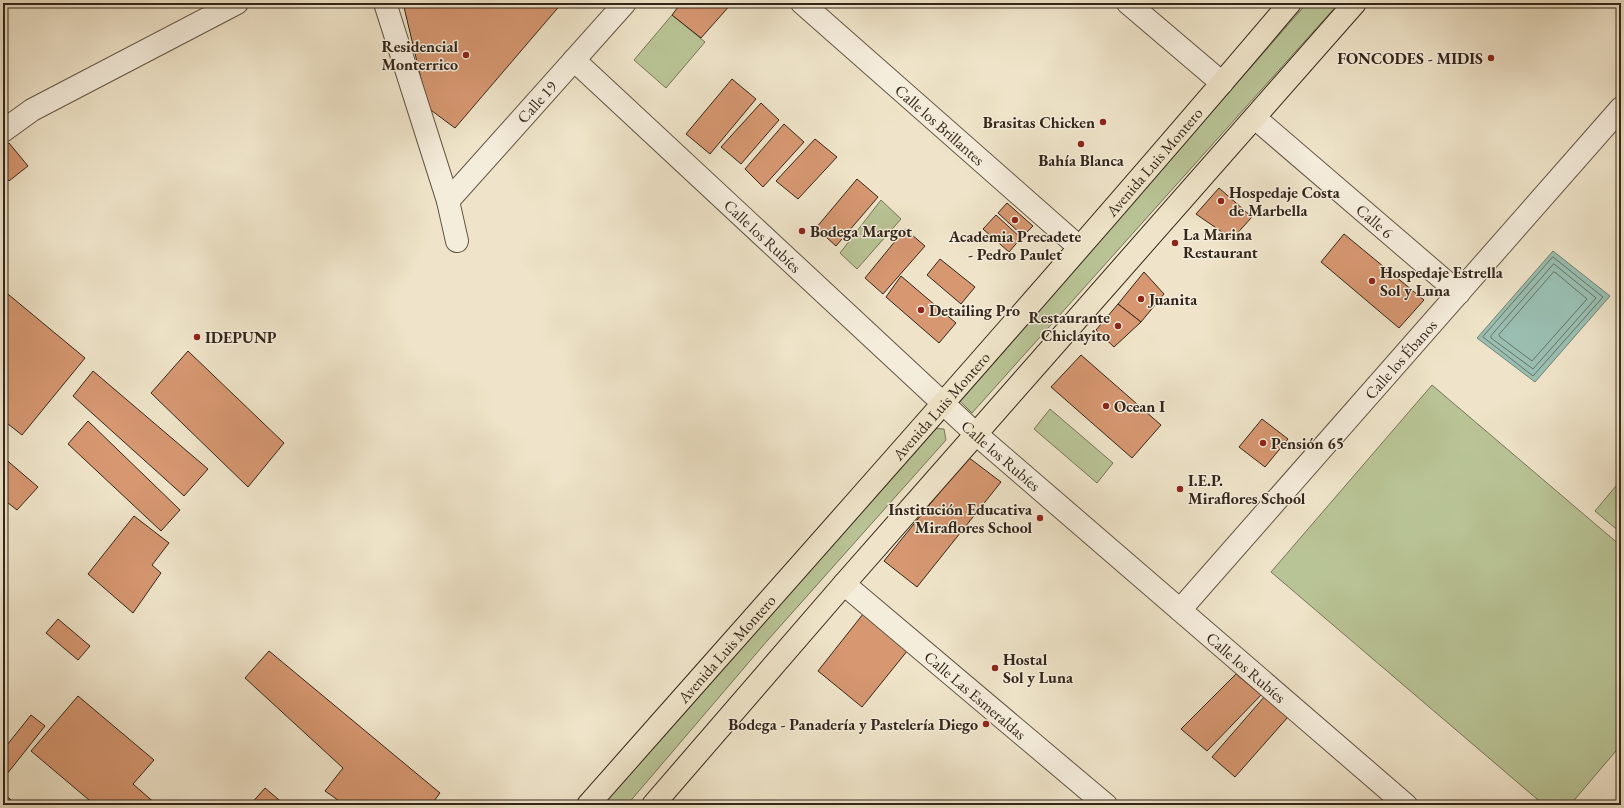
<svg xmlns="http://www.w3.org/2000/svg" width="1624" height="808" font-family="'EB Garamond',serif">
<rect width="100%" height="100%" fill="#efe4c9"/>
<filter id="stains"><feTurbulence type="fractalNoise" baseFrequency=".005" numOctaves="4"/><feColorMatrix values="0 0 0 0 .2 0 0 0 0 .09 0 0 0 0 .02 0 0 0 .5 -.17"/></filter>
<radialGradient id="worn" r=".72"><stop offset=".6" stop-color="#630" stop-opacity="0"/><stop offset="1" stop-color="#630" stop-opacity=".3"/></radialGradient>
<g fill="#b9c496" stroke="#767558">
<path d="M1307,3h32l-367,410 -12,-12z"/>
<path d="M672,15l33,27 -39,46 -32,-28z"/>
<path d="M881,200l20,19 -44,50 -17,-16z"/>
<path d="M1432,385l189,161v199l-51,60h-26l-273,-233z"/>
<path d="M1050,409l63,54 -16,20 -63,-54z"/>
<path d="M930,428l14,1 2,11 -179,201 -140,164h-28z"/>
<path d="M1621,480v53l-26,-22z"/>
</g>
<path fill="#9abfb2" stroke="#718275" d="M1553,251l57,45 -75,86 -58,-44z"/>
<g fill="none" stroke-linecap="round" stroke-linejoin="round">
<g stroke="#677266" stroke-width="1">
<path d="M1553,257l50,40 -70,79 -50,-39z"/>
<path d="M1554,264l42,34 -63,71 -42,-31v-2z"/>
<path d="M1554,272l2,1 31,26 -55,62 -32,-24 -1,-2z"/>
</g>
</g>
<g fill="#d69771" stroke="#34261a">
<path d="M403,3h159l-107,125 -27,-20z"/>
<path d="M681,3h51l-31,35 -29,-23z"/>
<path d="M732,79l24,20 -46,55 -24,-20z"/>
<path d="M761,103l18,17 -38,44 -20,-17z"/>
<path d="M784,124l20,18 -41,45 -18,-18z"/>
<path d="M815,139l22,18 -39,42 -22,-18z"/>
<path d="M9,143l19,23 -19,15 -6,-7v-26z"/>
<path d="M857,179l21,18 -42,49 -20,-18z"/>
<path d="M1219,188l33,29 -20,22 -36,-25z"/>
<path d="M1007,203l26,23 -10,10 -25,-23z"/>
<path d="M996,215l25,23 -12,14 -26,-23z"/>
<path d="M905,229l20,17 -42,48 -18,-16z"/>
<path d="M1344,234l80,66 -25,28 -78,-66z"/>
<path d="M940,259l35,28 -14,17 -34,-29z"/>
<path d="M1144,272l20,22 -23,28 -23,-18z"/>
<path d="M901,276l55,47 -17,20 -53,-46z"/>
<path d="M3,290l82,68 -63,77 -19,-15z"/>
<path d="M1118,304l23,18 -27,25 -18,-17z"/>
<path d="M188,351l96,92 -36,44 -97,-94z"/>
<path d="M1081,355l80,70 -29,33 -81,-71z"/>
<path d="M93,371l115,98 -24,27 -111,-100z"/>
<path d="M1262,419l26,20 -23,28 -26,-20z"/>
<path d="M88,421l92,89 -19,21 -93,-87z"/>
<path d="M3,457l35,30 -21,23 -14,-11z"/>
<path d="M968,457l33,25 -84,105 -33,-26z"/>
<path d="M134,516l35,27 -17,22 9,8 -28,40 -45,-39z"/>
<path d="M867,609l45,36 -50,62 -44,-36z"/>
<path d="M58,619l32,27 -12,14 -32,-27z"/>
<path d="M269,651l171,142 -9,12h-86l-20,-14 18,-23 -98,-90z"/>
<path d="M1236,674l25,21 -54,56 -26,-22z"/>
<path d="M78,696l76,64 -21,24 24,21h-62l-64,-54z"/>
<path d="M1265,696l23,21 -53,60 -23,-20z"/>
<path d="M31,715l14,11 -42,53v-29z"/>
<path d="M265,788l20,17h-35z"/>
<path d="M3,793l14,12h-14z"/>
</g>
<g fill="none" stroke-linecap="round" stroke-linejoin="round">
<g stroke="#635646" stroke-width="24">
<g id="street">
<path d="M385,3l63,198 9,40"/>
<path id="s1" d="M802,3l277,244"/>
<path d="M1128,3l94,80"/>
<path id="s2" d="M574,60l402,374 430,371"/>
<path id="s3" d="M1255,118l204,175"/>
<path d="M3,131l29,-21 205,-107"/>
<path id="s4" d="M448,201l177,-198"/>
<path id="s5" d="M844,584l262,221"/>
<path id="s6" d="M1180,610l441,-502"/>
</g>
</g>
<g stroke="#34261a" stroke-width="24">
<g id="primary">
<path id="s7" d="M588,805c235,-266 472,-531 702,-802"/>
<path d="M653,805l191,-221 511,-581"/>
</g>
</g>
<use href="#street" stroke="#f5eddc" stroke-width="22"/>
<use href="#primary" stroke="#efe4c9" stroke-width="22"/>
</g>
<g fill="#8f2418" stroke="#f5eddc" stroke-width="1.5">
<circle cx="466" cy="55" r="4"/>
<circle cx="1491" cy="58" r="4"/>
<circle cx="1103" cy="122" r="4"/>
<circle cx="1081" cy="144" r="4"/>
<circle cx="1221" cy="201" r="4"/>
<circle cx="1015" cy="220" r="4"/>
<circle cx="802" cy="231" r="4"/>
<circle cx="1175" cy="243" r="4"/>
<circle cx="1372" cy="281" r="4"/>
<circle cx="1141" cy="299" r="4"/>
<circle cx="921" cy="310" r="4"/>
<circle cx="1118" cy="326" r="4"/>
<circle cx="197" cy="337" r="4"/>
<circle cx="1106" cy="406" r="4"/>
<circle cx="1263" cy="443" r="4"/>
<circle cx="1180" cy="489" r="4"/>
<circle cx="1040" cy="518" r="4"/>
<circle cx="995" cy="668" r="4"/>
<circle cx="986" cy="724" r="4"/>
</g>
<g text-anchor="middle" stroke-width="3" stroke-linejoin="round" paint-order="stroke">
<g font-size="16" font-weight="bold" fill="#34261a" stroke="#f5eddc" text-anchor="start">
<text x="458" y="52" text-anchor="end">Residencial<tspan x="458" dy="18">Monterrico</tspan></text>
<text x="1483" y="64" text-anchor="end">FONCODES - MIDIS</text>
<text x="1095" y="128" text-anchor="end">Brasitas Chicken</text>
<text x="1081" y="166" text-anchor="middle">Bahía Blanca</text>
<text x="1229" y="198">Hospedaje Costa<tspan x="1229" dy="18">de Marbella</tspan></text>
<text x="810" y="237">Bodega Margot</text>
<text x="1183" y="240">La Marina<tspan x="1183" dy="18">Restaurant</tspan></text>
<text x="1015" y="242" text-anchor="middle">Academia Precadete<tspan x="1015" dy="18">- Pedro Paulet</tspan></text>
<text x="1380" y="278">Hospedaje Estrella<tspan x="1380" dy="18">Sol y Luna</tspan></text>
<text x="1149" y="305">Juanita</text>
<text x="929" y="316">Detailing Pro</text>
<text x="1110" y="323" text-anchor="end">Restaurante<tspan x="1110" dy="18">Chiclayito</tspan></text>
<text x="205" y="343">IDEPUNP</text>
<text x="1114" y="412">Ocean I</text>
<text x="1271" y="449">Pensión 65</text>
<text x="1188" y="486">I.E.P.<tspan x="1188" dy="18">Miraflores School</tspan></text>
<text x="1032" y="515" text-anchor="end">Institución Educativa<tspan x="1032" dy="18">Miraflores School</tspan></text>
<text x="1003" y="665">Hostal<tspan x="1003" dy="18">Sol y Luna</tspan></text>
<text x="978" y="730" text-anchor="end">Bodega - Panadería y Pastelería Diego</text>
</g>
<g font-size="16" fill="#34261a" stroke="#f5eddc">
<text dy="6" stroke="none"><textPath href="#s4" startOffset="133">Calle 19</textPath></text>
<text dy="6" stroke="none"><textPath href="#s1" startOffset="184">Calle los Brillantes</textPath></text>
<text dy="6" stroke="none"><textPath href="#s7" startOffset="857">Avenida Luis Montero</textPath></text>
<text dy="6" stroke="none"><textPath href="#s3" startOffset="158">Calle 6</textPath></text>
<text dy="6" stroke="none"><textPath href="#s2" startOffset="258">Calle los Rubíes</textPath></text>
<text dy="6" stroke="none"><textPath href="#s6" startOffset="334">Calle los Ébanos</textPath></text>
<text dy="6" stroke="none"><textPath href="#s7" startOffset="533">Avenida Luis Montero</textPath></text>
<text dy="6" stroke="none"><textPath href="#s2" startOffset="582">Calle los Rubíes</textPath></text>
<text dy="6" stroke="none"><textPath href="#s7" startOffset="209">Avenida Luis Montero</textPath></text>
<text dy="6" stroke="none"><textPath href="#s2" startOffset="906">Calle los Rubíes</textPath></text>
<text dy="6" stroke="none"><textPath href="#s5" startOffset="172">Calle Las Esmeraldas</textPath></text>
</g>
</g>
<rect width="1624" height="808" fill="none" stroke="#efe4c9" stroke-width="16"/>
<rect x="4" y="4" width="1616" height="800" fill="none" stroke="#34261a" stroke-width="2"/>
<rect x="8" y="8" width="1608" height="792" fill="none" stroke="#34261a"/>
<rect width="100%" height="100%" filter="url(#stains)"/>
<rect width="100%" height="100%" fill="url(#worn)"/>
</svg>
